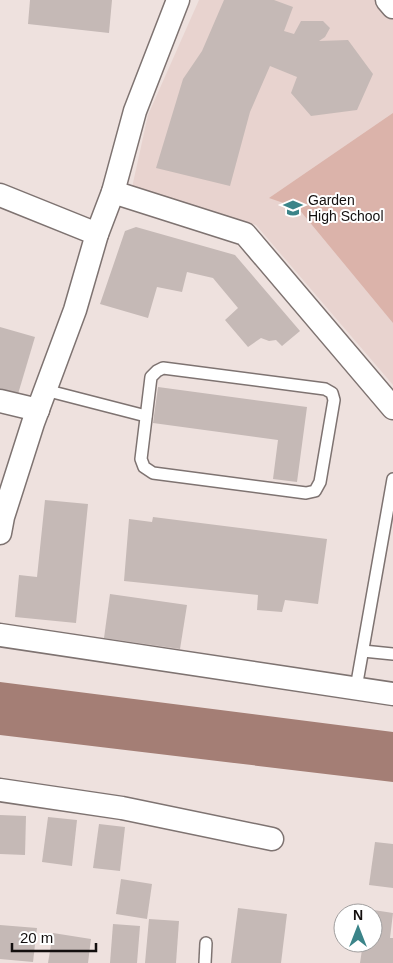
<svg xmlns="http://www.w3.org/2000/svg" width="393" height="963" font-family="Arial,sans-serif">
<rect width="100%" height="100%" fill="#eee1de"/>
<path fill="#e8d3cf" d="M199,0h177l17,20v365l-137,-160 -125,-33 17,-77z"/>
<path fill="#dbb3aa" d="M393,113v210l-95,-115 -29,-10z"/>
<path fill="#a47e75" d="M0,682l393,50v50l-393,-47z"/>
<g fill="#c5b9b6">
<path d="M30,0h82l-3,33 -81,-9z"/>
<path d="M224,0h50l19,7 -9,24 10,3 7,-13h22l7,7 -5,9 -6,4 29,-1 25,34 -16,36 -46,6 -20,-23 6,-16 -27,-11 -20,46 -20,74 -74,-18 27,-89 19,-28z"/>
<path d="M136,227l99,28 65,76 -18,15 -6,-6 -7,1 -8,-3 -13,9 -23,-27 13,-12 -25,-30 -26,-6 -5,20 -25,-5 -9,31 -48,-14 25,-73z"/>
<path d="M0,327l35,10 -17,57 -18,-5z"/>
<path d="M158,387l149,20 -10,75 -24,-3 5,-39 -125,-17z"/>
<path d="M45,500l43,4 -12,119 -61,-6 4,-42 18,2z"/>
<path d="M153,517l174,22 -9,65 -33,-4 -3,12 -25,-2 1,-15 -134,-14 5,-62 23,3z"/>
<path d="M110,594l77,11 -7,44 -76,-11z"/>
<path d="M0,815l26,1 -1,39 -25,-1z"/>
<path d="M48,817l29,3 -5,46 -30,-4z"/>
<path d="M99,824l26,3 -5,44 -27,-3z"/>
<path d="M375,842l18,2v44l-24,-3z"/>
<path d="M121,879l31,5 -5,35 -31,-5z"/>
<path d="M238,908l49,6 -6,49h-50z"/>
<path d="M367,909l26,4 -3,25h3v25h-33l3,-20h10v-30h-6z"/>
<path d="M149,919l30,2 -3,42h-31z"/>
<path d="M113,924l27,2 -3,37h-27z"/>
<path d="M0,925l37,3 -4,34 -33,-3z"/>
<path d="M53,933l38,6 -3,24h-40z"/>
</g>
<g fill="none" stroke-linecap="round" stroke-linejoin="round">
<g stroke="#7e7371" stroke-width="14">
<g id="service">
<path d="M163,368l162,21 7,4 2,7 -14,82 -5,9 -9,2 -153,-20 -9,-6 -3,-8 10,-82 6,-6z"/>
<path d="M45,390l101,26"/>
<path d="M363,651l30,3"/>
<path d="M356,688l37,-209"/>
<path d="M205,963l1,-20"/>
</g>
</g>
<g stroke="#7e7371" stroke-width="25">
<g id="minor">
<path d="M387,0l6,7"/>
<path d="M113,192l132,42 148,174"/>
<path d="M0,195l97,39"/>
<path d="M0,401l38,9"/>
<path d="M0,533l3,-16 30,-94 42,-113 22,-76 16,-42 22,-81 43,-111"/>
<path d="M0,635l393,59"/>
<path d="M0,790l122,18 150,31"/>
</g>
</g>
<use href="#service" stroke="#fff" stroke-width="11"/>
<use href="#minor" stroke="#fff" stroke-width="22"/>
</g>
<defs>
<g id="school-bare" transform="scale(1.5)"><path d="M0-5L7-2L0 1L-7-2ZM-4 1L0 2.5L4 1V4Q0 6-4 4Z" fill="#3b8489" stroke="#fff" stroke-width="2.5" paint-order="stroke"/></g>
</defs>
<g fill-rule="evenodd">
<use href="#school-bare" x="293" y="208"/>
</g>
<g text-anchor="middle" stroke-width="4" stroke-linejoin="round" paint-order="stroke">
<g font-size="14" fill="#130f0e" stroke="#fff" text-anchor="start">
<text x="308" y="205">Garden<tspan x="308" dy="16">High School</tspan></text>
</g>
</g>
<g transform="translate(358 928)"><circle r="24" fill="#ffffff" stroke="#a19f9f"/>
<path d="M0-4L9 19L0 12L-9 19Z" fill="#3b8489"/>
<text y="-8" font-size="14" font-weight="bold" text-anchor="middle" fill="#130f0e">N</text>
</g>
<path d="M12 943v8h84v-8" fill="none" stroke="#130f0e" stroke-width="2.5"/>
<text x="20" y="943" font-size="15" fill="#130f0e" stroke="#ffffff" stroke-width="4" paint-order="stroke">20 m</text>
</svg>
